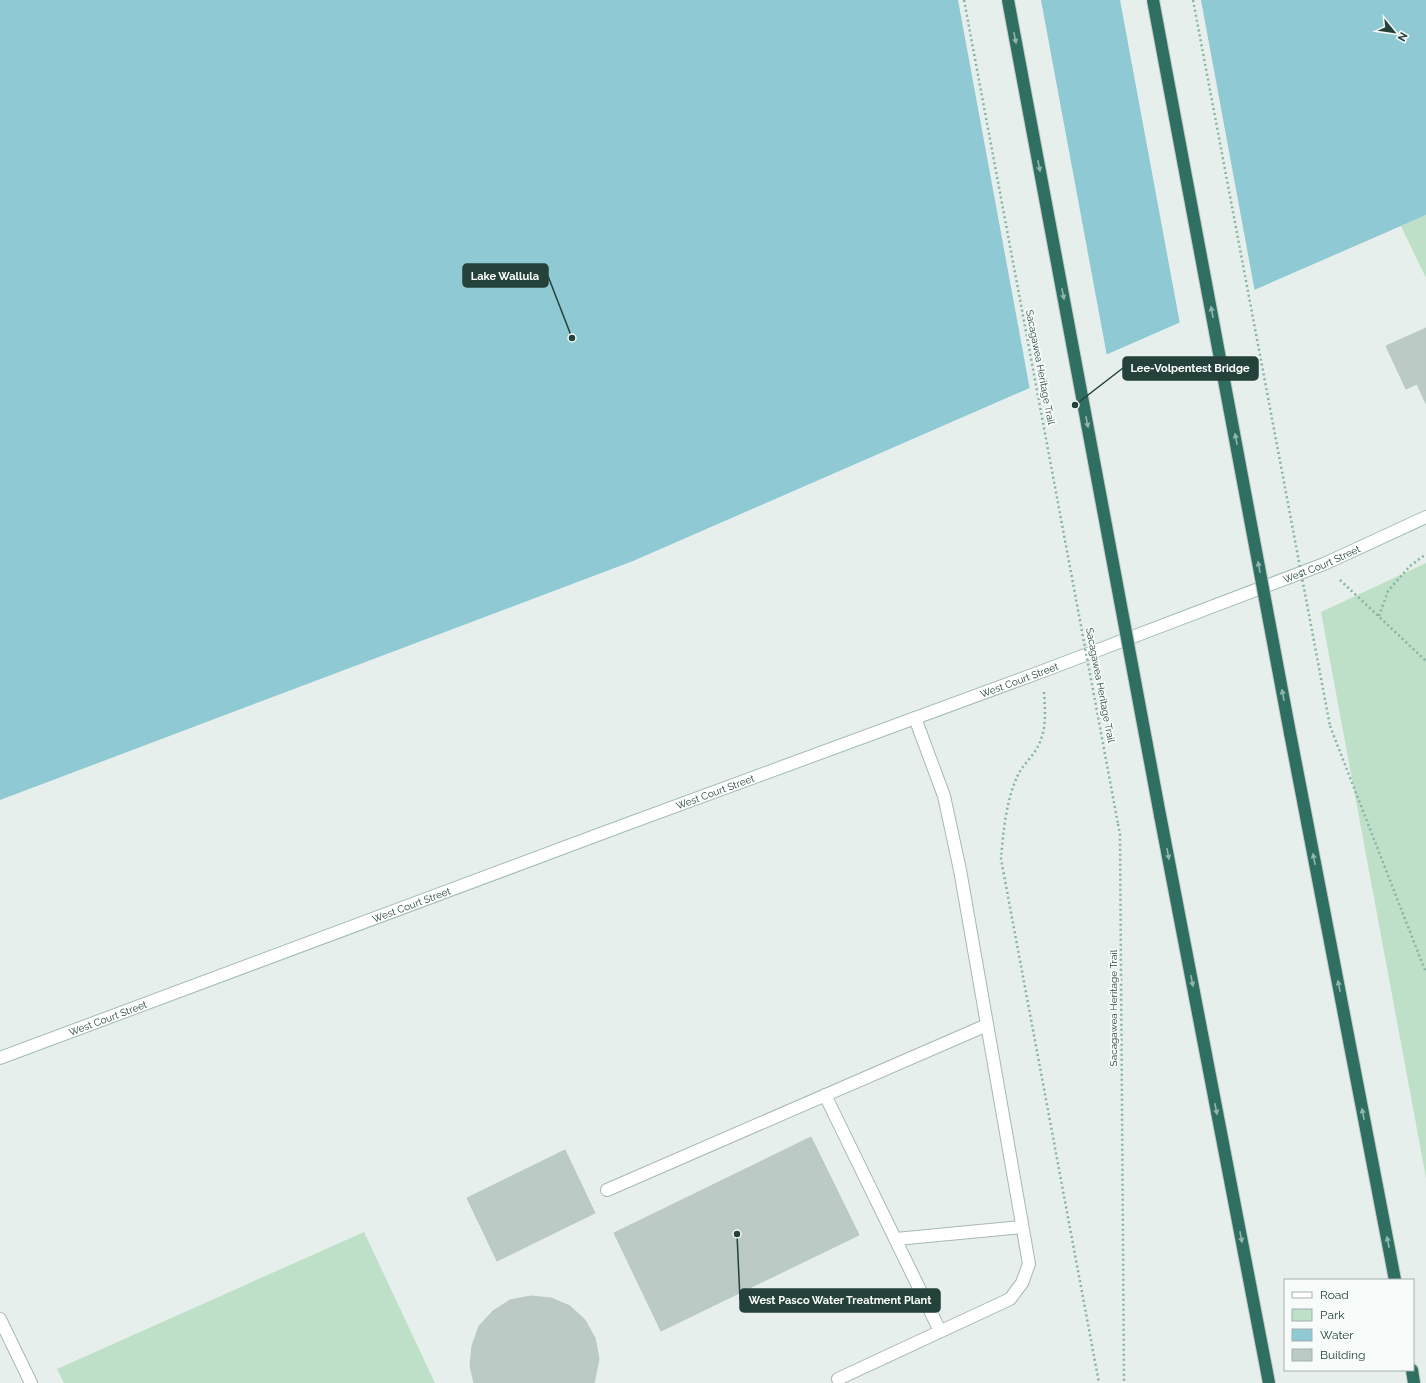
<svg xmlns="http://www.w3.org/2000/svg" width="1426" height="1383" font-family="Raleway,sans-serif">
<rect width="100%" height="100%" fill="#e6efeb"/>
<g fill="#bfe0c8">
<path d="M1426,215v63l-25,-52z"/>
<path d="M1426,563v615l-105,-566z"/>
<path d="M364,1232l71,151h-371l-7,-14z"/>
</g>
<path fill="#8ec9d4" d="M0,0h1426v215l-793,346 -633,239z"/>
<g fill="#e6efeb">
<path d="M958,0h83l66,356 -77,34z"/>
<path d="M1120,0h81l54,292 -75,32z"/>
</g>
<g fill="#bbcac4" stroke="#b8c9c2">
<path d="M1426,328v76l-9,-20 -11,5 -20,-43z"/>
<path d="M811,1137l48,98 -198,96 -47,-98z"/>
<path d="M565,1150l30,63 -98,48 -30,-63z"/>
<path d="M531,1296l20,2 19,8 15,14 10,18 4,21 -5,24h-120l-4,-17 2,-20 7,-20 14,-15 17,-11z"/>
</g>
<g fill="none" stroke-linecap="round" stroke-linejoin="round">
<g stroke="#a8b8b2" stroke-width="14">
<g id="service">
<path d="M825,1095l115,236"/>
<path d="M607,1190l380,-165"/>
<path d="M896,1239l126,-12"/>
<path d="M838,1379l172,-80 12,-16 7,-19 -69,-394 -16,-74 -29,-78"/>
</g>
</g>
<g stroke="#a8b8b2" stroke-width="14">
<path id="minor" d="M0,1319l31,64"/>
</g>
<g stroke="#a4bbb3" stroke-width="14">
<g id="secondary">
<path id="s1" d="M0,1058l627,-234 416,-153 281,-107 102,-47"/>
</g>
</g>
<g stroke="#c2cac8" stroke-width="14">
<g id="motorway">
<path d="M1290,733l105,547"/>
<path d="M1160,815l109,568"/>
<path d="M1412,1370l2,13"/>
</g>
</g>
<g stroke="#86b3a5" stroke-width="2.5" stroke-dasharray="2 3" stroke-linecap="butt">
<path d="M1340,580l86,81"/>
<path d="M1379,616l9,-25 22,-25 16,-12"/>
<path d="M1044,692c1,18 3,35 -5,52 -5,12 -17,21 -22,33 -11,24 -14,57 -16,82l98,524"/>
<path d="M1330,726l96,247"/>
<path d="M1118,824l2,10 4,549"/>
</g>
<use href="#service" stroke="#fff" stroke-width="12"/>
<use href="#minor" stroke="#fff" stroke-width="12"/>
<use href="#secondary" stroke="#fff" stroke-width="12"/>
<use href="#motorway" stroke="#2f6f62" stroke-width="12"/>
<g stroke="#c2cac8" stroke-width="14" stroke-linecap="butt">
<g id="motorway-bridge">
<path d="M1008,0l152,815"/>
<path d="M1153,0l137,733"/>
</g>
</g>
<g stroke="#86b3a5" stroke-width="2.5" stroke-dasharray="2 3" stroke-linecap="butt">
<path d="M964,0l154,824"/>
<path d="M1193,0l137,726"/>
</g>
<use href="#motorway-bridge" stroke="#2f6f62" stroke-width="12"/>
</g>
<defs><path id="oneway-solid" d="M-6-.8H1V-3.2L6.5 0L1 3.2V.8H-6Z"/></defs>
<g fill="#93b5ae">
<use href="#oneway-solid" transform="translate(1015 38) rotate(79)"/>
<use href="#oneway-solid" transform="translate(1039 166) rotate(79)"/>
<use href="#oneway-solid" transform="translate(1063 294) rotate(79)"/>
<use href="#oneway-solid" transform="translate(1212 312) rotate(-101)"/>
<use href="#oneway-solid" transform="translate(1087 422) rotate(79)"/>
<use href="#oneway-solid" transform="translate(1236 439) rotate(-101)"/>
<use href="#oneway-solid" transform="translate(1259 567) rotate(-101)"/>
<use href="#oneway-solid" transform="translate(1283 695) rotate(-101)"/>
<use href="#oneway-solid" transform="translate(1168 854) rotate(79)"/>
<use href="#oneway-solid" transform="translate(1314 859) rotate(-101)"/>
<use href="#oneway-solid" transform="translate(1192 981) rotate(79)"/>
<use href="#oneway-solid" transform="translate(1339 986) rotate(-101)"/>
<use href="#oneway-solid" transform="translate(1216 1109) rotate(79)"/>
<use href="#oneway-solid" transform="translate(1363 1114) rotate(-101)"/>
<use href="#oneway-solid" transform="translate(1241 1237) rotate(79)"/>
<use href="#oneway-solid" transform="translate(1388 1242) rotate(-101)"/>
</g>
<g text-anchor="middle" stroke-width="3.5" stroke-linejoin="round" paint-order="stroke">
<g font-size="10" fill="#24423a" stroke="#f7fbf9">
<text transform="translate(1041 367) rotate(79)" y="4">Sacagawea Heritage Trail</text>
<text dy="4" stroke="none"><textPath href="#s1" startOffset="1411">West Court Street</textPath></text>
<text dy="4" stroke="none"><textPath href="#s1" startOffset="1087">West Court Street</textPath></text>
<text transform="translate(1101 685) rotate(79)" y="4">Sacagawea Heritage Trail</text>
<text dy="4" stroke="none"><textPath href="#s1" startOffset="763">West Court Street</textPath></text>
<text dy="4" stroke="none"><textPath href="#s1" startOffset="439">West Court Street</textPath></text>
<text transform="translate(1113 1008) rotate(-90)" y="4">Sacagawea Heritage Trail</text>
<text dy="4" stroke="none"><textPath href="#s1" startOffset="115">West Court Street</textPath></text>
</g>
</g>
<path fill="none" stroke="#24423a" stroke-width="1.5" d="M572 338L548 276M1075 405L1123 368M737 1234L740 1300"/>
<g fill="#24423a" stroke="#f7fbf9" stroke-width="1.5">
<circle cx="572" cy="338" r="4"/>
<circle cx="1075" cy="405" r="4"/>
<circle cx="737" cy="1234" r="4"/>
</g>
<g fill="#24423a" stroke="#24423a" stroke-width="1.5">
<rect x="463" y="264" width="85" height="23" rx="4"/>
<rect x="1123" y="357" width="135" height="23" rx="4"/>
<rect x="740" y="1289" width="200" height="23" rx="4"/>
</g>
<g font-size="11" text-anchor="middle" font-weight="bold" fill="#fff">
<text x="505" y="280">Lake Wallula</text>
<text x="1190" y="372">Lee-Volpentest Bridge</text>
<text x="840" y="1304">West Pasco Water Treatment Plant</text>
</g>
<rect x="1284" y="1279" width="130" height="92" fill="#f7fbf9" stroke="#a3b1ad"/>
<rect x="1292" y="1292" width="20" height="6" fill="#ffffff" stroke="#a3b1ad"/>
<text x="1320" y="1299" font-size="12" fill="#24423a">Road</text>
<rect x="1292" y="1309" width="20" height="12" fill="#bfe0c8" stroke="#a3b1ad"/>
<text x="1320" y="1319" font-size="12" fill="#24423a">Park</text>
<rect x="1292" y="1329" width="20" height="12" fill="#8ec9d4" stroke="#a3b1ad"/>
<text x="1320" y="1339" font-size="12" fill="#24423a">Water</text>
<rect x="1292" y="1349" width="20" height="12" fill="#bbcac4" stroke="#a3b1ad"/>
<text x="1320" y="1359" font-size="12" fill="#24423a">Building</text>
<g transform="translate(1394 32) rotate(119)" stroke="#f7fbf9" stroke-width="3" paint-order="stroke">
<path d="M0-3L7 15L0 10L-7 15Z" fill="#24423a"/>
<text y="-6" font-size="11" font-weight="bold" text-anchor="middle" fill="#24423a">N</text>
</g>
</svg>
